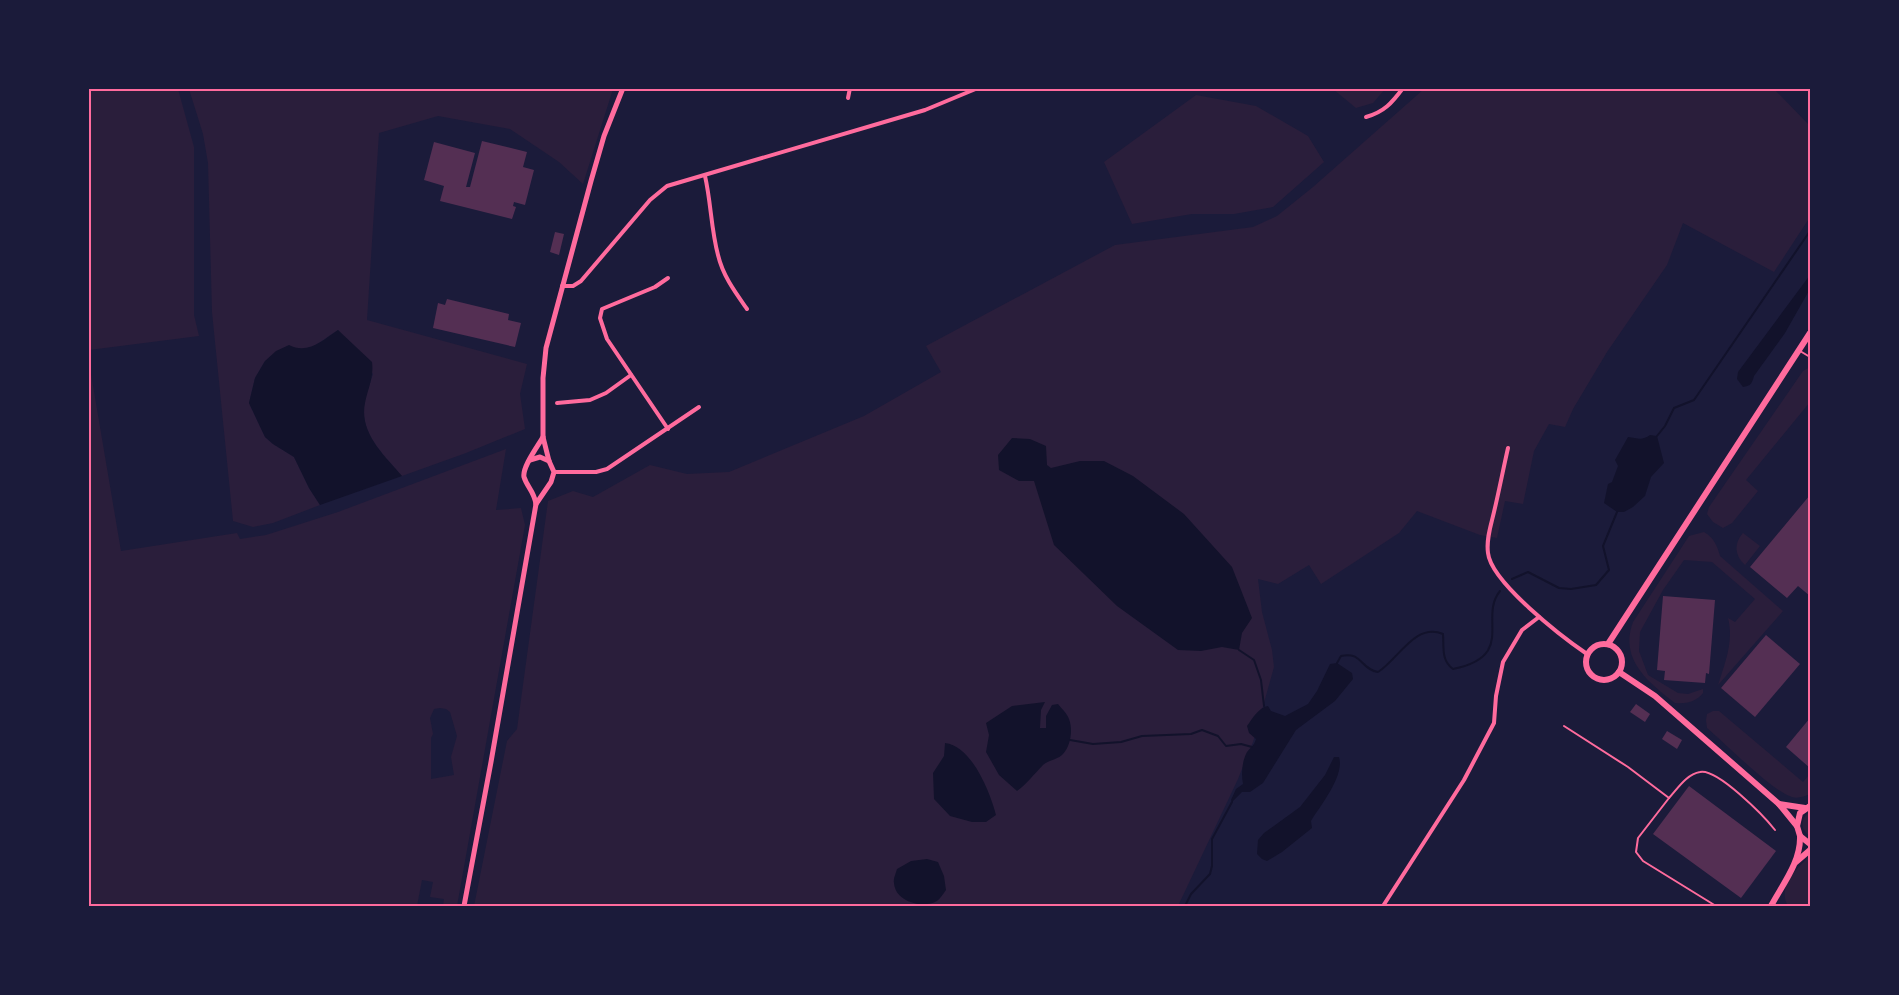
<svg xmlns="http://www.w3.org/2000/svg" width="1899" height="995" font-family="Barlow,sans-serif">
<rect width="100%" height="100%" fill="#1b1b3a"/>
<g fill="#2a1e3b" fill-rule="evenodd">
<path d="M88,89h90l16,58v168l5,21 -110,14z"/>
<path d="M189,89h424l-30,95 -24,-22 -49,-33 -72,-13 -59,17 -12,187 160,44 -7,30 5,35 -59,24 -64,23c-17,-20 -41,-41 -38,-70 1,-10 6,-22 9,-32l-35,-44 -25,17 -15,3 -33,11 -10,17 -6,25 16,34 8,7 21,13 15,31 11,17 -47,18 -20,4 -20,-6 -21,-209 -4,-149 -5,-29z"/>
<path d="M1333,89h52l-12,14 -17,5z"/>
<path d="M1424,89h350l36,37v91l-36,55 -91,-49 -16,42 -60,87 -34,57 -8,18 -16,-3 -15,27 -11,53 -18,-3 -8,37 -17,-3 -63,-24 -18,22 -78,51 -12,-19 -31,19 -20,-5 4,33 10,38 2,17 -21,75 -15,37 -60,127h-704l33,-165 10,-12 31,-228 25,-10 20,6 57,-32 37,9 42,-2 135,-56 77,-44 -15,-26 189,-101 138,-18 24,-11 36,-29z"/>
<path d="M1196,95l60,11 52,30 16,26 -51,45 -39,7h-42l-60,10 -28,-62z"/>
<path d="M88,356l33,195 116,-18 3,6 26,-4 72,-23 168,-63 -10,61 25,-2 4,17 -68,381h-14l1,-7 -14,-2 3,-15 -11,-2 -5,26h-328zM440,708l6,1 4,3 7,24 -6,21 3,18 -23,4v-41l2,-4 -3,-16 4,-9z"/>
<path d="M1810,367v35l-64,78 12,11 -26,32 -9,5 -10,-6 -6,-8 2,-7 94,-136z"/>
<path d="M1704,532c10,6 13,13 16,24l63,55 -65,74c7,-22 16,-44 10,-67l7,4 20,-23 -43,-37 -28,-2 -21,30 -23,42 -1,19 9,24 30,18 10,1 15,-5v4c-7,9 -17,11 -28,10 -27,-21 -56,-44 -42,-81l56,-86z"/>
<path d="M1743,533l17,13 -15,19c-11,-10 -11,-22 -2,-32z"/>
<path d="M1713,711h6l84,71 7,-8v20c-5,2 -12,5 -18,3 -19,-5 -67,-54 -85,-69l-1,-8 1,-6z"/>
<path d="M1810,812v24c-10,-6 -10,-18 0,-24z"/>
<path d="M1809,857l1,49h-22c-11,-19 7,-36 21,-49z"/>
</g>
<g fill="#12122b">
<path d="M1810,275v14l-25,44 -31,43c-2,7 -3,10 -11,11l-6,-8 1,-7z"/>
<path d="M338,330l34,32c2,15 -4,26 -7,41 -6,30 19,52 37,73l-82,29 -11,-17 -15,-31 -21,-13 -8,-7 -16,-34 6,-25 10,-17 11,-10 13,-6c19,10 34,-5 49,-15z"/>
<path d="M1650,435l7,1 7,27 -13,14 -6,19 -12,11 -9,5h-7l-13,-9 4,-19 4,-2 6,-16 -3,-6 13,-23c9,1 14,4 22,-2z"/>
<path d="M1012,438l18,1 16,7 1,19 4,3 29,-7h24l29,15 51,38 48,53 20,51 -10,15 -3,17 -17,-3 -21,4 -23,-1 -61,-44 -63,-61 -20,-64h-15l-20,-11 -1,-15z"/>
<path d="M1337,663l15,10 1,6 -18,22 -39,29 -33,53 -13,9h-8l-10,10 -1,-2 5,-11 7,-5c-2,-10 -1,-23 4,-32 4,-5 7,-6 9,-13l-7,-6 -2,-7c5,-7 12,-19 21,-20l3,5 14,5 23,-12 9,-13 13,-27z"/>
<path d="M1045,702l-4,8 -1,18h6v-12l6,-11 6,-1c3,4 9,9 11,15 4,10 2,27 -6,35 -4,5 -14,6 -20,11 -9,9 -16,19 -26,26l-18,-16 -13,-23 3,-17 -3,-12 26,-17z"/>
<path d="M945,743c27,3 45,49 51,72l-10,7h-14l-22,-6 -16,-17 -1,-26 11,-17z"/>
<path d="M1334,757h5c6,19 -19,49 -28,64l1,7 -30,24 -15,9 -5,-2 -5,-5 1,-14 6,-7 36,-26 25,-32z"/>
<path d="M927,859l11,3 6,14 2,14c-3,4 -6,9 -9,11 -14,8 -42,1 -43,-18 -1,-4 2,-10 3,-14l14,-8z"/>
</g>
<g fill="none" stroke-linecap="round" stroke-linejoin="round">
<g stroke="#12122b" stroke-width="2">
<path d="M1657,436l8,-10 9,-18 20,-8 116,-169"/>
<path d="M1512,579l16,-7 31,16 12,1 25,-4 13,-15 -6,-24 14,-34"/>
<path d="M1239,650l15,10 7,20 3,26"/>
<path d="M1337,663l4,-7c21,-5 19,13 37,16 20,-12 37,-50 65,-38 1,14 -2,26 10,35 64,-13 25,-51 47,-78"/>
<path d="M1070,740l23,4 28,-2 21,-6 49,-2 11,-4 16,6 8,10 15,-2 11,3"/>
<path d="M1185,906l6,-12 19,-20 2,-8v-27l20,-37"/>
</g>
</g>
<g fill="#542f53">
<path d="M482,141l45,11 -4,15 11,3 -9,35 -11,-3 -1,4 3,1 -4,12 -72,-18 4,-15 -20,-6 10,-38 41,11 -9,34h4z"/>
<path d="M555,232l9,2 -5,21 -9,-3z"/>
<path d="M447,299l62,15 -1,6 13,3 -6,24 -82,-19 5,-25 7,2z"/>
<path d="M1810,495v101l-12,-10 -11,12 -37,-31z"/>
<path d="M1663,596l52,4 -6,74 -3,-1 -1,10 -41,-3 1,-9 -8,-1z"/>
<path d="M1766,635l34,29 -45,53 -34,-29z"/>
<path d="M1636,704l14,10 -5,8 -15,-10z"/>
<path d="M1810,718v50l-24,-21z"/>
<path d="M1667,731l15,9 -5,9 -15,-10z"/>
<path d="M1689,786l87,65 -35,47 -88,-64z"/>
</g>
<g fill="none" stroke-linecap="round" stroke-linejoin="round">
<g stroke="#ff6b9d" stroke-width="2">
<path d="M1800,351l10,6"/>
<path d="M1564,726l64,41 41,31 -31,40 -2,14 7,9 73,45"/>
<path d="M1669,798c9,-10 18,-24 31,-26 17,-4 64,44 75,58"/>
</g>
<g stroke="#ff6b9d" stroke-width="4">
<path d="M848,98l2,-10"/>
<path d="M1366,117c18,-5 26,-14 37,-29"/>
<path d="M705,176c6,26 6,53 13,79 5,21 17,37 29,54"/>
<path d="M668,278l-13,9 -53,22 -2,9 7,21 61,90"/>
<path d="M562,286h11l8,-5 69,-81 17,-14 258,-76 53,-22"/>
<path d="M557,403l33,-3 16,-7 25,-18"/>
<path d="M1508,448c-5,22 -9,43 -14,64 -3,13 -8,27 -6,41 3,29 74,84 99,101"/>
<path d="M554,472h42l11,-3 92,-62"/>
<path d="M1383,906l81,-126 30,-57 2,-27 7,-34 19,-32 17,-13"/>
</g>
<g stroke="#ff6b9d" stroke-width="5">
<path d="M530,460l10,-3 9,4"/>
<path d="M536,504l15,-22 3,-10 -5,-11 -6,-24v-59l3,-30 45,-167 13,-45 19,-48"/>
<path d="M464,906l27,-144 45,-258c-2,-13 -9,-17 -12,-27 -2,-10 14,-31 19,-40"/>
</g>
<g stroke="#ff6b9d" stroke-width="6">
<circle cx="1604" cy="662" r="18"/>
<path d="M1608,644l202,-311"/>
<path d="M1619,672l36,24 124,108 18,22 3,10 10,8"/>
<path d="M1779,804l26,4"/>
<path d="M1797,826l3,-13 10,-7"/>
<path d="M1796,862l14,-12"/>
<path d="M1771,906c11,-21 30,-44 29,-70"/>
</g>
</g>
<rect width="1899" height="995" fill="none" stroke="#1b1b3a" stroke-width="180"/>
<rect x="90" y="90" width="1719" height="815" fill="none" stroke="#ff6b9d" stroke-width="2"/>
</svg>
